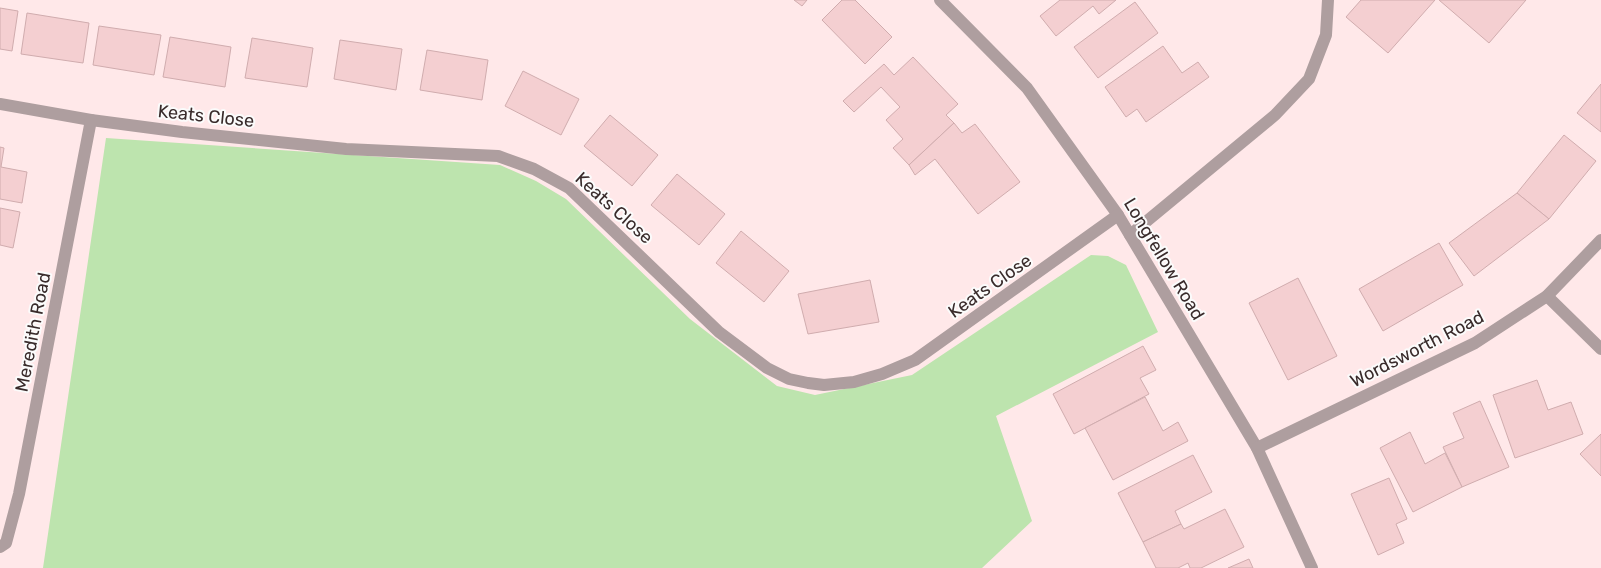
<svg xmlns="http://www.w3.org/2000/svg" width="1601" height="568" font-family="Rubik,sans-serif">
<rect width="100%" height="100%" fill="#ffe8e9"/>
<path fill="#bde4ae" d="M106,138l394,27 36,16 30,18 124,120 87,67 38,9 97,-20 179,-120 17,1 18,9 32,67 -162,84 36,105 -50,47h-939z"/>
<g fill="#f4cfd1" stroke="#d0acae">
<path d="M794,0h13l-5,6z"/>
<path d="M842,0h13l37,37 -27,27 -43,-44z"/>
<path d="M1060,0h56l-17,14 -6,-8 -37,30 -16,-20z"/>
<path d="M1361,0h74l-47,53 -42,-36z"/>
<path d="M1439,0h87l-37,43z"/>
<path d="M1135,2l23,31 -60,45 -24,-31z"/>
<path d="M0,8l18,3 -6,40 -12,-2z"/>
<path d="M27,13l62,10 -6,40 -62,-9z"/>
<path d="M99,26l62,9 -7,40 -61,-10z"/>
<path d="M170,37l61,10 -6,40 -62,-10z"/>
<path d="M252,38l61,10 -6,39 -62,-9z"/>
<path d="M340,40l62,9 -6,41 -62,-11z"/>
<path d="M1163,46l19,27 16,-11 11,15 -63,45 -9,-13 -11,8 -21,-30z"/>
<path d="M427,50l61,10 -6,40 -62,-10z"/>
<path d="M913,57l45,47 -12,11 8,8 -45,42 -16,-17 10,-9 -17,-19 14,-13 -19,-20 -27,25 -11,-11 41,-37 10,11z"/>
<path d="M523,71l56,28 -18,36 -56,-29z"/>
<path d="M1601,84v48l-24,-19z"/>
<path d="M610,115l48,40 -26,31 -48,-40z"/>
<path d="M954,123l8,10 13,-9 45,58 -42,32 -43,-55 -20,16 -6,-10z"/>
<path d="M1564,135l32,26 -47,58 -32,-26z"/>
<path d="M0,147l4,1 -3,19 26,5 -5,31 -22,-4z"/>
<path d="M677,174l48,40 -26,31 -48,-40z"/>
<path d="M1517,193l32,26 -75,57 -25,-33z"/>
<path d="M0,208l20,4 -7,36 -13,-3z"/>
<path d="M741,231l48,40 -25,31 -48,-39z"/>
<path d="M1439,243l24,42 -80,46 -24,-42z"/>
<path d="M1298,278l39,78 -49,24 -39,-77z"/>
<path d="M870,280l9,42 -71,12 -10,-40z"/>
<path d="M1143,346l13,24 -16,8 9,16 -75,40 -21,-40z"/>
<path d="M1537,380l11,30 23,-8 12,32 -68,24 -22,-63z"/>
<path d="M1145,397l18,34 15,-9 10,19 -75,39 -28,-52z"/>
<path d="M1480,401l29,66 -47,20 -19,-40 21,-9 -11,-25z"/>
<path d="M1410,432l15,32 20,-11 17,34 -49,25 -33,-64z"/>
<path d="M1601,434v42l-21,-22z"/>
<path d="M1193,455l19,37 -37,19 6,13 -38,18 -25,-49z"/>
<path d="M1389,478l18,41 -11,5 8,19 -26,12 -27,-61z"/>
<path d="M1225,509l19,38 -43,21h-11l-2,-5 -10,5h-22l-13,-26 38,-18 3,5z"/>
<path d="M1249,559l4,9h-25z"/>
</g>
<g fill="none" stroke-linecap="round" stroke-linejoin="round">
<path stroke="#ae9e9f" stroke-width="12" d="M1130,235l145,-120 34,-36 17,-44 2,-35"/>
<g stroke="#ae9e9f" stroke-width="12">
<path d="M940,0l87,88 91,127 139,233 55,120"/>
<path d="M0,104l91,16 91,12 164,17 152,7 36,13 35,19 150,144 48,36 22,11 19,4 16,2 30,-3 28,-8 33,-14 203,-145"/>
<path d="M1547,296l54,53"/>
<path d="M1257,448l218,-105 72,-47 54,-56"/>
<path d="M0,547l6,-4 13,-49 72,-374"/>
</g>
</g>
<g text-anchor="middle" stroke-width="4" stroke-linejoin="round" paint-order="stroke">
<g font-size="18" fill="#392b2b" stroke="#fbfbfb">
<text transform="translate(206 116) rotate(6)" y="6">Keats Close</text>
<text transform="translate(614 208) rotate(42)" y="6">Keats Close</text>
<text transform="translate(1164 259) rotate(59)" y="6">Longfellow Road</text>
<text transform="translate(990 286) rotate(-35)" y="6">Keats Close</text>
<text transform="translate(33 332) rotate(-79)" y="6">Meredith Road</text>
<text transform="translate(1417 349) rotate(-27)" y="6">Wordsworth Road</text>
</g>
</g>
</svg>
